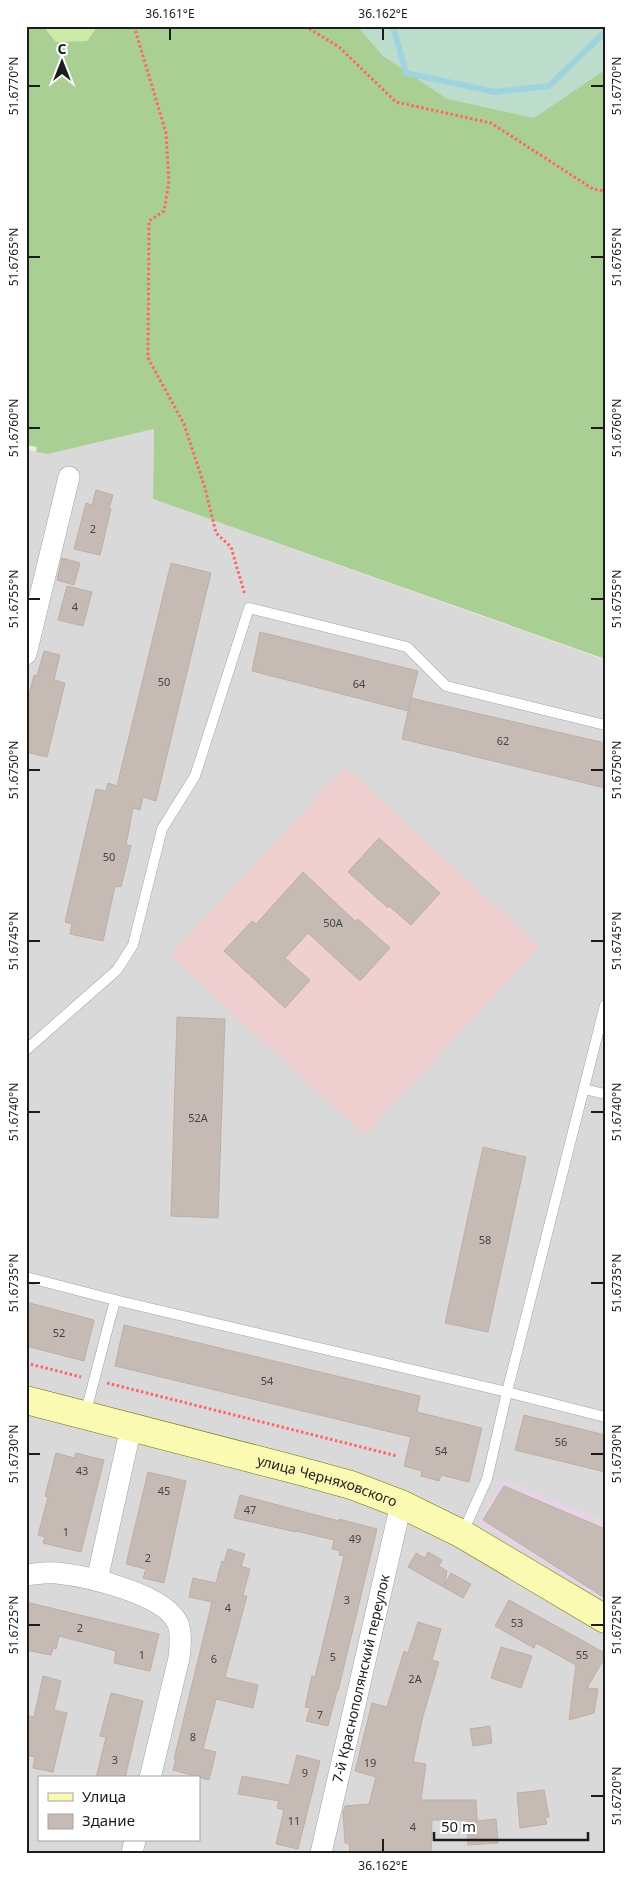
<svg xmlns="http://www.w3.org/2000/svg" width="631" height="1879" font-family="'Noto Sans',sans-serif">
<rect width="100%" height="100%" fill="#eee9e1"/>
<path fill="#dad9d9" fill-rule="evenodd" d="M154,429l-1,70 452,161v1193h-579v-1403l22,4zM39,1778h160v62h-160z"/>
<path fill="#f0cfd0" d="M345,767l195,180 -176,188 -194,-180z"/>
<path fill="#e7d3e5" d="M503,1480l102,41v80l-126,-78z"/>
<path fill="#cceba4" d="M43,26h55l-11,15 -31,1z"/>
<path fill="#aacf94" d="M26,26h17l13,16 31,-1 11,-15h507v633l-452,-160 1,-70 -106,25 -12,-2 1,-5 -11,-2z"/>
<path fill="#bdddcc" d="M357,26h248v44l-71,48 -87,-19 -64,-43z"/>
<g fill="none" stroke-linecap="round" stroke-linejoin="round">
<path stroke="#9fd4de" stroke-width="6" d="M393,26l13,47 89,19 54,-6 56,-54"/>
</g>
<g fill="#c6bab4" stroke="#c0aea3">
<path d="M96,490l17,5 -4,14h2l-11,46 -26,-6 12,-46 6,2z"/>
<path d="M62,558l18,5 -6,22 -17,-5z"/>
<path d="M171,563l40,10 -55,228 -13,-4 -3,13 -7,-2 -7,37 5,1 -10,41 -6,-1 -12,55 -33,-7 2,-10 -7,-2 31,-133 10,2 2,-8 9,3z"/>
<path d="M67,586l25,6 -9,34 -25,-6z"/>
<path d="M260,632l158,39 -10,40 -156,-40z"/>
<path d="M44,651l16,4 -6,25 11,3 -18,74 -21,-5v-46l8,-31 3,1z"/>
<path d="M411,698l194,45v45l-203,-49z"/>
<path d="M379,838l61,55 -29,32 -22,-19 -1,2 -40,-36z"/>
<path d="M303,872l53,50 2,-3 32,29 -30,33 -52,-48 -23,25 25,22 -25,28 -61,-57 28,-30 4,3z"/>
<path d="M177,1017l48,2 -7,199 -47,-2z"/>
<path d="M483,1147l43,10 -38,175 -43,-9z"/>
<path d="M26,1302l68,18 -10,41 -58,-15z"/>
<path d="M124,1325l296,71 -3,16 65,16 -13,54 -28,-7 -2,6 -18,-5 1,-5 -18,-5 7,-29 -296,-71z"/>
<path d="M524,1415l81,20v37l-90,-22z"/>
<path d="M56,1453l18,5 2,-5 28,7 -23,92 -38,-9 2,-6 -7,-2 10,-38 -3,-1z"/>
<path d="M148,1472l38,9 -22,102 -21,-5 3,-9 -20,-5z"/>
<path d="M504,1486l101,43v69l-122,-78z"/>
<path d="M240,1495l99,26v-2l38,10 -39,162h-1l-9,35 -22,-5 4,-13 -5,-1 7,-31 3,1 29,-121 -5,-1 1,-4 -8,-2 2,-9 -38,-9v1l-62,-14z"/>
<path d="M228,1549l17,5 -4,12 9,3 -7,26 4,1 -22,81 33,8 -5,23 -37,-9 -13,50 13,3 -7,28 -36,-10 3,-11h-2l38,-157 -23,-5 4,-19 23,5 6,-22 2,1z"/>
<path d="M428,1552l14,8 -3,6 8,5 -3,14 7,-12 20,11 -8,14 -55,-31 8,-14 9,5z"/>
<path d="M509,1600l96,53v4l-18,31 11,1 -4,24 -25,7 7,-55 -40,-22 -2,5 -39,-22z"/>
<path d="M26,1602l133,32 -9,37 -36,-8 2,-12 -57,-15 -3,13 -3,-1 -2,7 -25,-5z"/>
<path d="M418,1622l23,7 -9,31 7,2 -16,54 -10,46 13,2 -5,36h55l1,20h-45l-1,33h-81l-1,-10h-4l-2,-31 2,-6 24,-2 7,-27 -21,-6 17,-68 15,4 17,-56 4,2z"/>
<path d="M501,1647l31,9 -11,32 -30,-10z"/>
<path d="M43,1676l18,5 -7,29 13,3 -14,59 -20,-4 2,-11 -9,-2v-40l8,2z"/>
<path d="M111,1693l32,8 -18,77h-29l10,-41 -6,-1z"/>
<path d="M490,1726l2,17 -19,3 -3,-17z"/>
<path d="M297,1755l23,6 -22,88 -22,-5 8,-34 -7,-2 2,-7 -41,-7 4,-18 47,9z"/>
<path d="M544,1790l5,27 -4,1 2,6 -27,4 -3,-35z"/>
<path d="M496,1819l2,24 -30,2 -2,-23z"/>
</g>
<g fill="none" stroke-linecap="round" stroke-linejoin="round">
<g stroke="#a3a3a3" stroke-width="11">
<g id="lane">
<path d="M26,1050l91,-80 16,-25 29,-116 33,-53 54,-168 158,39 39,39 159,39"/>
<path d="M584,1089l21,5"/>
<path d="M26,1277l89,23 392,92 98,-387"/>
<path d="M85,1415l30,-115"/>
<path d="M463,1532l24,-53 20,-87 98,25"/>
</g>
</g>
<g stroke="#a3a3a3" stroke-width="22">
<g id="street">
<path d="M26,654l43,-177"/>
<path d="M26,1575c10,-1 21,-3 31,-2 29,3 109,21 121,51 4,10 2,23 1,34l-29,120"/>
<path d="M97,1580l34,-153"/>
<path d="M132,1853l3,-13"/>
<path id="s1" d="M321,1853l80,-349"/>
</g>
</g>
<g stroke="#717501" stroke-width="29">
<g id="secondary">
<path id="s2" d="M26,1400l274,71 51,14 50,19 61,30 143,85"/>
</g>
</g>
<g stroke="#fe6762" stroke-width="3" stroke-dasharray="2.5 2.5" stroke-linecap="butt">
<path d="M134,26l32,107 3,48 -5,30 -15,10 -1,137 36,66 21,64 11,45 15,14 14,48"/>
<path d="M305,26l34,21 57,55 95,21 102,66 12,2"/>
<path d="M26,1363l55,14"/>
<path d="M107,1383l290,73"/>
</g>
<use href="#lane" stroke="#fff" stroke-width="10"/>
<use href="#street" stroke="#fff" stroke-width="21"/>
<use href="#secondary" stroke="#fbfab2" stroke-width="28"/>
</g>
<path fill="none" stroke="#1c1c1c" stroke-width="2" d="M170,28v12M383,28v12M28,86h12M591,86h13M28,257h12M591,257h13M28,428h12M591,428h13M28,599h12M591,599h13M28,770h12M591,770h13M28,941h12M591,941h13M28,1112h12M591,1112h13M28,1283h12M591,1283h13M28,1454h12M591,1454h13M28,1625h12M591,1625h13M591,1796h13M383,1839v13"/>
<g text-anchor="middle" stroke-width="4.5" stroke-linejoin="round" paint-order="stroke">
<g font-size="11" fill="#464442">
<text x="93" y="533">2</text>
<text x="75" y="611">4</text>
<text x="164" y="686">50</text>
<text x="359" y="688">64</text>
<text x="503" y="745">62</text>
<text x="109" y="861">50</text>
<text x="333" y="927">50А</text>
<text x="198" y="1122">52А</text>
<text x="485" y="1244">58</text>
<text x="59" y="1337">52</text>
<text x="267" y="1385">54</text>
<text x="561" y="1446">56</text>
<text x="441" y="1455">54</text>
<text x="82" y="1475">43</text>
<text x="164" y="1495">45</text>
<text x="250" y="1514">47</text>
<text x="66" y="1536">1</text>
<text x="355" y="1543">49</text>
<text x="148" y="1562">2</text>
<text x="347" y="1604">3</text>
<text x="228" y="1612">4</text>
<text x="517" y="1627">53</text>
<text x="80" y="1632">2</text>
<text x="142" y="1659">1</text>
<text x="582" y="1659">55</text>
<text x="333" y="1661">5</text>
<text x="214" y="1663">6</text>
<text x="415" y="1683">2А</text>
<text x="320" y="1719">7</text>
<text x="193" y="1741">8</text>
<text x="115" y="1764">3</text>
<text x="370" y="1767">19</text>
<text x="305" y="1777">9</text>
<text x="294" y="1825">11</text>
<text x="413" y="1831">4</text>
</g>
<g font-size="14" fill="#1c1c1c" stroke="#fff">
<text dy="5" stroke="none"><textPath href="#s2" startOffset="312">улица Черняховского</textPath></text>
<text dy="5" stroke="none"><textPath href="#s1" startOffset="179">7-й Краснополянский переулок</textPath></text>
</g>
</g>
<rect width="631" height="1879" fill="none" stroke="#ffffff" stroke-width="55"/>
<rect x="38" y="1776" width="162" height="65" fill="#ffffff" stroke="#a4a4a4"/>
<rect x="48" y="1793" width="25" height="8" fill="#fbfab2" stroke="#a4a4a4"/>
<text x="82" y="1802" font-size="15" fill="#1c1c1c">Улица</text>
<rect x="48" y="1814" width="25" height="15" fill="#c6bab4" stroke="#a4a4a4"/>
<text x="82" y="1826" font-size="15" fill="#1c1c1c">Здание</text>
<g transform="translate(62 62)" stroke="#ffffff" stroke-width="4" paint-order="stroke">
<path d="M0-4L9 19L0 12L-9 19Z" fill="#1c1c1c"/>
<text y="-8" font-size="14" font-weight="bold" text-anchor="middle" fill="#1c1c1c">С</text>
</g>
<path d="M434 1832v8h154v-8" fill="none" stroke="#1c1c1c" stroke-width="2.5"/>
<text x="441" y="1832" font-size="15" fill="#1c1c1c" stroke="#ffffff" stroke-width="4" paint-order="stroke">50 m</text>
<rect x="28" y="28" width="576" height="1824" fill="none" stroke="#1c1c1c" stroke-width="2"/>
<g font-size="12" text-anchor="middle" fill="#1c1c1c">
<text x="170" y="18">36.161°E</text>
<text x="383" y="18">36.162°E</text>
<text transform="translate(14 86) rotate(-90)" y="4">51.6770°N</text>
<text transform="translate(617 86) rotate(-90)" y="4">51.6770°N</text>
<text transform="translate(14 257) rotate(-90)" y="4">51.6765°N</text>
<text transform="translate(617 257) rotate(-90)" y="4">51.6765°N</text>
<text transform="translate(14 428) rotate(-90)" y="4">51.6760°N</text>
<text transform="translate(617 428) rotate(-90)" y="4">51.6760°N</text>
<text transform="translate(14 599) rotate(-90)" y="4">51.6755°N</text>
<text transform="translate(617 599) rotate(-90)" y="4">51.6755°N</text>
<text transform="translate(14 770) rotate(-90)" y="4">51.6750°N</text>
<text transform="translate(617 770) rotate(-90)" y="4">51.6750°N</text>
<text transform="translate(14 941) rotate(-90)" y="4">51.6745°N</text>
<text transform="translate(617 941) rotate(-90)" y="4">51.6745°N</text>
<text transform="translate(14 1112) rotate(-90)" y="4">51.6740°N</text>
<text transform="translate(617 1112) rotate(-90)" y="4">51.6740°N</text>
<text transform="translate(14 1283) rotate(-90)" y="4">51.6735°N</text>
<text transform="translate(617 1283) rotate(-90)" y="4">51.6735°N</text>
<text transform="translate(14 1454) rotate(-90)" y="4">51.6730°N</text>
<text transform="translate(617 1454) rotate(-90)" y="4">51.6730°N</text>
<text transform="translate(14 1625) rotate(-90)" y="4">51.6725°N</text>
<text transform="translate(617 1625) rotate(-90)" y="4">51.6725°N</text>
<text transform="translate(617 1796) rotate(-90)" y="4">51.6720°N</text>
<text x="383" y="1870">36.162°E</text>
</g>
</svg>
